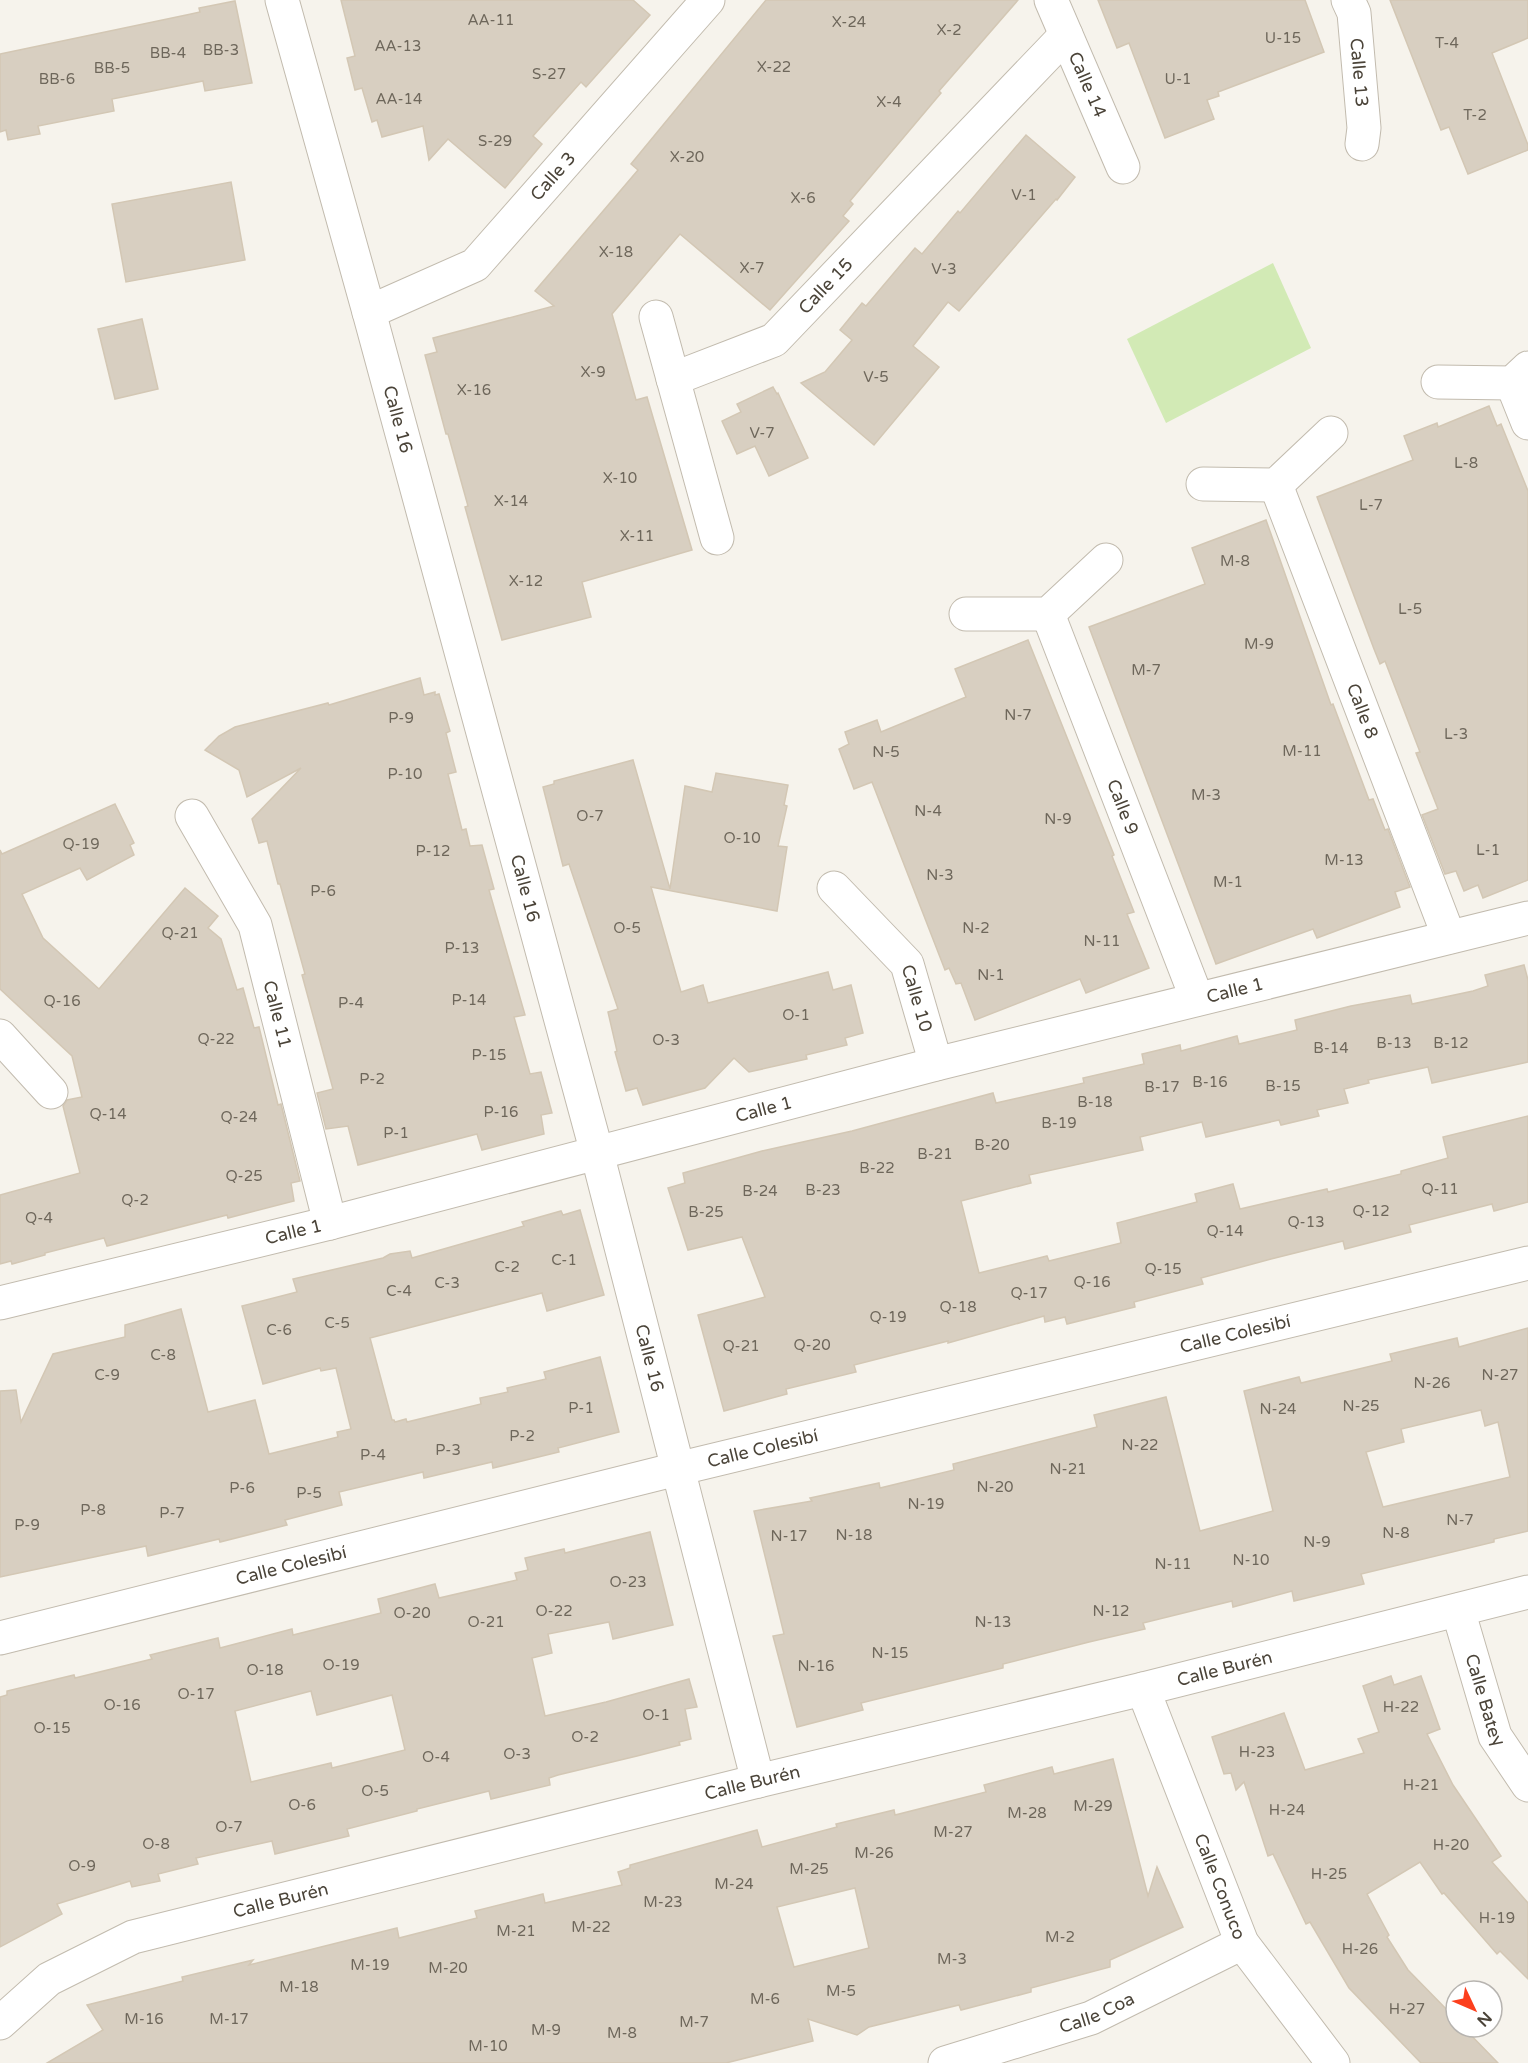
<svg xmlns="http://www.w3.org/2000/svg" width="1528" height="2063" font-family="'Varela Round',sans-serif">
<rect width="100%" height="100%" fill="#f6f3ec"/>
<path fill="#d2eab5" d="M1273,263l38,85 -145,75 -39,-84z"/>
<g fill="#d8cfc1" stroke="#d3c7b4" stroke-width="1.5" fill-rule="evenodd">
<path d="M341,0h292l17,15 -64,72 -5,-5 -48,54 9,8 -37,44 -57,-49 -19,21 -6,-34 -41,11 -5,-17 -5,2 -10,-34 -7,2 -8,-32 8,-2z"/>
<path d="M766,0h252l-79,91 2,2 -91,108 3,3 -10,12 6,5 -79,89 -90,-76 -68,80 24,86 11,-3 45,153 -110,32 9,35 -89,23 -37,-133 3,-1 -20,-72h-2l-21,-79 12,-3 -4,-14 121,-32 -19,-15 103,-121 -7,-6z"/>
<path d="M1098,0h207l19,52 -106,40 1,4 -12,4 7,19 -49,19 -36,-95 -12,5z"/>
<path d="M1390,0h138v38l-36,15 36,92v5l-60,24 -19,-47 -8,3z"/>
<path d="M235,1l17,82 -47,8 -2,-10 -91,18 2,12 -76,15 2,8 -32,6 -2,-10 -6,2v-78l191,-40 9,-2 -1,-4z"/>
<path d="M1026,135l49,42 -18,23 -1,-1 -97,112 -11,-9 -35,44 26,21 -65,78 -73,-62 24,-11 27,-32 -12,-10 22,-27 4,3 49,-58 7,6 36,-43 2,2z"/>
<path d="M231,182l14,78 -119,22 -14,-78z"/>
<path d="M142,319l16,70 -43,10 -17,-70z"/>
<path d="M773,387l4,7 1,-1 30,65 -39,18 -14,-30 -18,8 -15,-33 19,-9 -4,-8z"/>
<path d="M1489,406l8,20 4,-2 27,67v389l-45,18 -5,-13 -14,6 -8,-20 -11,3 -23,-59 16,-6 -22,-56 4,-1 -35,-91 -5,3 -6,-15 -57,-152 96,-37 -9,-24 33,-13 1,4z"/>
<path d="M1266,520l65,185 2,-1 36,96 4,-1 12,31 3,-1 22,58 -15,5 5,15 -83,31 -4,-9 -97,35 -127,-337 116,-43 -13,-36z"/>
<path d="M1028,640l86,215 -2,1 22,56 -7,2 22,54 -63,25 -6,-14 -105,41 -14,-37 -5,1 -7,-16 -4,2 -73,-188 -18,7 -15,-40 10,-5 -4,-12 32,-12 4,12 85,-35 -11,-28z"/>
<path d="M420,678l4,17 11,-3v3l4,-1 11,37 -4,2 10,39 -8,2 14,56 4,-1 4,17 12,-1 12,44 -5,1 36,125 -11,2 16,57 11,-2 11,41 -11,2 3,19 -62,16 -5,-16 -119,31 -10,-39 -22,3 -9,-36 16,-4 -31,-114 3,-1 -25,-90h-2l-11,-43 -8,2 -7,-24 49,-51 -54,29 -8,-27 -34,-20 14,-14 16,-9 93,-24 1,2z"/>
<path d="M633,760l37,129 15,-103 27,6 4,-19 72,12 -4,20 3,1 -9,40 9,1 -10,64 -126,-24 30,105 22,-7 5,18 120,-31 5,18 18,-5 12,48 -18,5 2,7 -41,10 1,4 -58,13 -15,-14 -29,30 -62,17 -6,-17 -11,3 -11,-39 2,-1 -9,-39 10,-3 -49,-145 -6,2 -20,-79 11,-3v-3z"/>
<path d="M115,804l19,39 -4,2 4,10 -47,25 -7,-12 -58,26 21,44 56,51 86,-101 33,28 -10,12 13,11 16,51 6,-2 11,40 5,-1 19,78 3,-1 19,77 -9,2 3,18 -66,17 -1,-3 -120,31 -3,-8 -59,15v2l-33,9 -1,-3 -11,3v-69l80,-22 -17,-67 4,-6 15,-3 -10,-41 -72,-67v-139l2,4z"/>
<path d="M1524,965l4,15v82l-96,21 -4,-16 -60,13 1,3 -25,6 4,14 -31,7 2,6 -38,9 -2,-5 -73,17 -4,-15 -62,15 3,13 -114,25 2,8 -70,18 18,72 68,-17 2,5 72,-18 -4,-20 80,-21 -2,-8 38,-10 7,25 87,-20 1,3 73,-18v-3l47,-13 -5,-21 85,-21v86l-34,9 -2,-7 -83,21 2,7 -66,17 -2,-8 -72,18 -70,19 2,6 -69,18 1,5 -68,17 -2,-7 -20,5 -1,-6 -96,27v-2l-94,24 2,7 -70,17 1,5 -63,17 -26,-96 67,-18 -23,-60 -54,13 -20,-62 17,-5 -2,-10 79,-22 90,-20 141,-38 3,10 88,-20 -1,-5 61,-14 -2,-10 38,-9 1,6 56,-15 2,8 58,-14 -2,-10 56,-14 59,-11 2,9 61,-13 15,-5 -3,-11z"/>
<path d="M580,1210l24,85 -57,16 -5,-18 -172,45 22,82h2l1,2 11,-3 1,3 74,-18 -1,-6 28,-6 -1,-4 39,-9 -2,-7 56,-15 19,75 -61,16 1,4 -66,16 -1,-6 -68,16 -1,-6 -84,20 3,13 -57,15 2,5 -67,17 -1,-3 -71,17 -2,-10 -146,31v-186l16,-1 5,32 32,-68 72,-17v-12l56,-16 27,103 47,-12 14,54 69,-17 -1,-5 14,-3 -15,-61 -15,3 -1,-3 -57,16 -21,-78 55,-14 -4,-13 90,-21 7,-4 20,-3 2,7 112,-32 -2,-4 39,-11 2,4z"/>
<path d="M1528,1328v203l-34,8v3l-133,32 3,10 -70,17 -2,-10 -59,16 -1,-6 -89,22 2,6 -56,13 -86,22v4l-142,35 2,7 -66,17 -24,-91 11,-2 -30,-123 58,-10 -2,-3 69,-15 1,5 74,-18 -1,-6 144,-37 -3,-12 72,-18 34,134 73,-20 -29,-120 55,-14 2,6 91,-22 -2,-7 67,-16 2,9zM1481,1410l4,16 13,-4 12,55 -127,30 -17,-55 38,-10 -3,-13z"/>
<path d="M650,1532l23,93 -60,14 -4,-17 -61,12 4,19 -20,5 13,58 61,-14 83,-23 8,28 -12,2 6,30 -12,3 1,3 -43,11 -79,19 -9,3 1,7 -59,14 -2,-8 -72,18v2l-70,18 2,7 -74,18 -3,-13 -76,17 2,6 -40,10 2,7 -28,6 -2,-6 -73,23 5,10 -62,33v-250l7,-2v-4l67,-16 1,3 77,-19 -2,-4 68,-17 2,10 72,-19 1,6 88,-22 -3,-14 57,-15 4,14 78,-18 -2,-7 13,-3 -3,-12 39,-9 1,4zM311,1691l6,24 75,-20 13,55 -73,18 -1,-5 -80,19 -16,-71z"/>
<path d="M1391,1676l3,9 27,-9 19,53 -13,5 26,51 48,71 -9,6 36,41v76l-28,-28 -3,3 -53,-61 -2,1 -22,-32 -53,32 22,41 -2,2 21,33 48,49v8h7l35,36h-77l-72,-75 -39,-66 -4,2 -33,-70 -5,2 -24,-74 -8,8 -5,-17 -7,1 -12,-37 72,-24 21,57 59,-17 -6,-14 21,-7 -16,-46z"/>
<path d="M1113,1759l35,137 9,-29 26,60 -73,33v7l-79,21v4l-70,18 -2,-5 -90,22 -12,8 -49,-16 5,22 -87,22h-679l56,-33 -16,-25 96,-24 -1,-4 71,-17 -4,5 148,-37 2,10 78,-20 -2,-7 68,-17 2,9 77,-18 -4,-13 12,-4v-3l127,-35 5,17 75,-20 -1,-3 58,-14 1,5 91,-23 -2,-7 68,-18 2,7zM855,1888l14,60 -75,19 -17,-60z"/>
</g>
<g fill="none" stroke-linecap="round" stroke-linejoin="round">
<g stroke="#c2bbae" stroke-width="35">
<g id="minor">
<path id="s1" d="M282,0l87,312 228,841 161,628"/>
<path id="s2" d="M1051,0l72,167"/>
<path id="s3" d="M1348,0l6,13 10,115 -2,16"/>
<path id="s4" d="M369,312l106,-47 233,-265"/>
<path d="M656,317l61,221"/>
<path id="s5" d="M673,379l101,-39 292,-305"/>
<path d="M1438,382l74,1 16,-15"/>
<path d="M1512,383l16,40"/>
<path d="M1203,484l73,1 55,-52"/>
<path id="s6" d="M1276,485l173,452"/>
<path d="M966,614h82l58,-54"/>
<path id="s7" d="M1048,614l149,385"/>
<path id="s8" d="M192,816l63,109 75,298"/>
<path id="s9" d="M834,888l73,76 29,100"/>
<path d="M0,1036l51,56"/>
<path id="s10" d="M0,1303l330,-80 606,-159 592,-146"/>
<path id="s11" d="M1458,1610l37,126 33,49"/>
<path id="s12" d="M0,1638l677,-169 851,-206"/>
<path id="s13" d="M1143,1689l99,254 91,120"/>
<path id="s14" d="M0,2023l49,-44 84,-42 625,-156 385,-92 385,-97"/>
<path id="s15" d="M945,2063l146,-45 151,-75"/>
</g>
</g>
<use href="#minor" stroke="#fff" stroke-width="33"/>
</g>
<g text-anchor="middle" stroke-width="4.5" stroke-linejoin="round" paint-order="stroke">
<g font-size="15" fill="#6e675b">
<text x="491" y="25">AA-11</text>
<text x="849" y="27">X-24</text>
<text x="949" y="35">X-2</text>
<text x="1283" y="43">U-15</text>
<text x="1447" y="48">T-4</text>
<text x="398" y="51">AA-13</text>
<text x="221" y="55">BB-3</text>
<text x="168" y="58">BB-4</text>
<text x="774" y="72">X-22</text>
<text x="112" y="73">BB-5</text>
<text x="549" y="79">S-27</text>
<text x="57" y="84">BB-6</text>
<text x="1178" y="84">U-1</text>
<text x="399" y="104">AA-14</text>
<text x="889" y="107">X-4</text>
<text x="1475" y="120">T-2</text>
<text x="495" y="146">S-29</text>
<text x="687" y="162">X-20</text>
<text x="1024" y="200">V-1</text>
<text x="803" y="203">X-6</text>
<text x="616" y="257">X-18</text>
<text x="752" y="273">X-7</text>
<text x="944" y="274">V-3</text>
<text x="593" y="377">X-9</text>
<text x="876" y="382">V-5</text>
<text x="474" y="395">X-16</text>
<text x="762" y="438">V-7</text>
<text x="1466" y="468">L-8</text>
<text x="620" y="483">X-10</text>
<text x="511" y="506">X-14</text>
<text x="1371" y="510">L-7</text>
<text x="637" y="541">X-11</text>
<text x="1235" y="566">M-8</text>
<text x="526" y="586">X-12</text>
<text x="1410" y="614">L-5</text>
<text x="1259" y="649">M-9</text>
<text x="1146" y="675">M-7</text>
<text x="1018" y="720">N-7</text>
<text x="401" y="723">P-9</text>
<text x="1456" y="739">L-3</text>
<text x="1302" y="756">M-11</text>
<text x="886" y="757">N-5</text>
<text x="405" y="779">P-10</text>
<text x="1206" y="800">M-3</text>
<text x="928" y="816">N-4</text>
<text x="590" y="821">O-7</text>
<text x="1058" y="824">N-9</text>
<text x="742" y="843">O-10</text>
<text x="81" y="849">Q-19</text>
<text x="1488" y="855">L-1</text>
<text x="433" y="856">P-12</text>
<text x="1344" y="865">M-13</text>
<text x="940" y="880">N-3</text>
<text x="1228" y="887">M-1</text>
<text x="323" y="896">P-6</text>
<text x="627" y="933">O-5</text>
<text x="976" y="933">N-2</text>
<text x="180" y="938">Q-21</text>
<text x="1102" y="946">N-11</text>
<text x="462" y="953">P-13</text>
<text x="991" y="980">N-1</text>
<text x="469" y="1005">P-14</text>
<text x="62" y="1006">Q-16</text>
<text x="351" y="1008">P-4</text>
<text x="796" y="1020">O-1</text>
<text x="216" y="1044">Q-22</text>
<text x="666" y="1045">O-3</text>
<text x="1394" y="1048">B-13</text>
<text x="1451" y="1048">B-12</text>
<text x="1331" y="1053">B-14</text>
<text x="489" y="1060">P-15</text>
<text x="372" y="1084">P-2</text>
<text x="1210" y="1087">B-16</text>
<text x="1283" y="1091">B-15</text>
<text x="1162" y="1092">B-17</text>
<text x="1095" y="1107">B-18</text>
<text x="501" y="1117">P-16</text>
<text x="108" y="1119">Q-14</text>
<text x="239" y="1122">Q-24</text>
<text x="1059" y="1128">B-19</text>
<text x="396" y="1138">P-1</text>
<text x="992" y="1150">B-20</text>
<text x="935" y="1159">B-21</text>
<text x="877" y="1173">B-22</text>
<text x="244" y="1181">Q-25</text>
<text x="1440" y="1194">Q-11</text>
<text x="823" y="1195">B-23</text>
<text x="760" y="1196">B-24</text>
<text x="135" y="1205">Q-2</text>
<text x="1371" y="1216">Q-12</text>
<text x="706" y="1217">B-25</text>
<text x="39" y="1223">Q-4</text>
<text x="1306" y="1227">Q-13</text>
<text x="1225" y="1236">Q-14</text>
<text x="564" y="1265">C-1</text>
<text x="507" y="1272">C-2</text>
<text x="1163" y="1274">Q-15</text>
<text x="1092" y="1287">Q-16</text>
<text x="447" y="1288">C-3</text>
<text x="399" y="1296">C-4</text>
<text x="1029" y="1298">Q-17</text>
<text x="958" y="1312">Q-18</text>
<text x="888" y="1322">Q-19</text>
<text x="337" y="1328">C-5</text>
<text x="279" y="1335">C-6</text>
<text x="812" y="1350">Q-20</text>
<text x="741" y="1351">Q-21</text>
<text x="163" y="1360">C-8</text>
<text x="107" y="1380">C-9</text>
<text x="1500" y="1380">N-27</text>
<text x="1432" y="1388">N-26</text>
<text x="1361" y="1411">N-25</text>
<text x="581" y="1413">P-1</text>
<text x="1278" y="1414">N-24</text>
<text x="522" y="1441">P-2</text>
<text x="1140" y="1450">N-22</text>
<text x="448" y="1455">P-3</text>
<text x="373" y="1460">P-4</text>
<text x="1068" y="1474">N-21</text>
<text x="995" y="1492">N-20</text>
<text x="242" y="1493">P-6</text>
<text x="309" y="1498">P-5</text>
<text x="926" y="1509">N-19</text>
<text x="93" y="1515">P-8</text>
<text x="172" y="1518">P-7</text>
<text x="1460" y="1525">N-7</text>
<text x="27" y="1530">P-9</text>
<text x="1396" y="1538">N-8</text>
<text x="854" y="1540">N-18</text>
<text x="789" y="1541">N-17</text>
<text x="1317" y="1547">N-9</text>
<text x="1251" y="1565">N-10</text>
<text x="1173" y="1569">N-11</text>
<text x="628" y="1587">O-23</text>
<text x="554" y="1616">O-22</text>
<text x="1111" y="1616">N-12</text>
<text x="412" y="1618">O-20</text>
<text x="486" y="1627">O-21</text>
<text x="993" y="1627">N-13</text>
<text x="890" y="1658">N-15</text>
<text x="341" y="1670">O-19</text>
<text x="816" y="1671">N-16</text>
<text x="265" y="1675">O-18</text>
<text x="196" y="1699">O-17</text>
<text x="122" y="1710">O-16</text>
<text x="1401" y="1712">H-22</text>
<text x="656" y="1720">O-1</text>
<text x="52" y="1733">O-15</text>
<text x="585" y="1742">O-2</text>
<text x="1257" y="1757">H-23</text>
<text x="517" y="1759">O-3</text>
<text x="436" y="1762">O-4</text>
<text x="1421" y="1790">H-21</text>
<text x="375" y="1796">O-5</text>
<text x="302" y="1810">O-6</text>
<text x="1093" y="1811">M-29</text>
<text x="1287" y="1815">H-24</text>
<text x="1027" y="1818">M-28</text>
<text x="229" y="1832">O-7</text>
<text x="953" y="1837">M-27</text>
<text x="156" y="1849">O-8</text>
<text x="1451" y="1850">H-20</text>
<text x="874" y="1858">M-26</text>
<text x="82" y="1871">O-9</text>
<text x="809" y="1874">M-25</text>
<text x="1329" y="1879">H-25</text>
<text x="734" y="1889">M-24</text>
<text x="663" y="1907">M-23</text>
<text x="1497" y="1923">H-19</text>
<text x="591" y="1932">M-22</text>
<text x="516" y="1936">M-21</text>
<text x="1060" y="1942">M-2</text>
<text x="1360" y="1954">H-26</text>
<text x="952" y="1964">M-3</text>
<text x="370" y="1970">M-19</text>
<text x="448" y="1973">M-20</text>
<text x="299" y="1992">M-18</text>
<text x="841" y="1996">M-5</text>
<text x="765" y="2004">M-6</text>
<text x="1407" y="2014">H-27</text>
<text x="144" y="2024">M-16</text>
<text x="229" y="2024">M-17</text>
<text x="694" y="2027">M-7</text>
<text x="546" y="2035">M-9</text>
<text x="622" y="2038">M-8</text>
<text x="488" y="2051">M-10</text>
</g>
<g font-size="18" fill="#4b4439" stroke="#fff">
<text dy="6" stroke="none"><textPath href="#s3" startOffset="74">Calle 13</textPath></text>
<text dy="6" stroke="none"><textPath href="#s2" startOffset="92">Calle 14</textPath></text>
<text dy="6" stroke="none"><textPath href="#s4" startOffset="234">Calle 3</textPath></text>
<text dy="6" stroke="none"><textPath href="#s5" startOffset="183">Calle 15</textPath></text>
<text dy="6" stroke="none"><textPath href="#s1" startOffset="435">Calle 16</textPath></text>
<text dy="6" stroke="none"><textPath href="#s6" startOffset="242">Calle 8</textPath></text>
<text dy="6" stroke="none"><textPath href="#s7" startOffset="207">Calle 9</textPath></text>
<text dy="6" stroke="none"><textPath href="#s1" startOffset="921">Calle 16</textPath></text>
<text dy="6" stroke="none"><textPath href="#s10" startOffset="1274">Calle 1</textPath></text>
<text dy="6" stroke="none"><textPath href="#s9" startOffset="141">Calle 10</textPath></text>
<text dy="6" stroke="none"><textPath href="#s8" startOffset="218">Calle 11</textPath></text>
<text dy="6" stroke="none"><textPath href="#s10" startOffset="788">Calle 1</textPath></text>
<text dy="6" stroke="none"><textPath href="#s10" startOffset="302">Calle 1</textPath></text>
<text dy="6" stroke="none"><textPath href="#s12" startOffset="1272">Calle Colesibí</textPath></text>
<text dy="6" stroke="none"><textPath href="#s1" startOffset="1407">Calle 16</textPath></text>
<text dy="6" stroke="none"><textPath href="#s12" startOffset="786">Calle Colesibí</textPath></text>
<text dy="6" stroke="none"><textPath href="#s12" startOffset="300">Calle Colesibí</textPath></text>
<text dy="6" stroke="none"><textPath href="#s14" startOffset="1284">Calle Burén</textPath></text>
<text dy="6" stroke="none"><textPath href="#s11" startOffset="94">Calle Batey</textPath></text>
<text dy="6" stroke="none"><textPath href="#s14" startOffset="798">Calle Burén</textPath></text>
<text dy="6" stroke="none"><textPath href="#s13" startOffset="212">Calle Conuco</textPath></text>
<text dy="6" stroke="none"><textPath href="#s14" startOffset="312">Calle Burén</textPath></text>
<text dy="6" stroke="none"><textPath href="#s15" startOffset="160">Calle Coa</textPath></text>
</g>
</g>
<g transform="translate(1474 2009) rotate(134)"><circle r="28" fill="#ffffff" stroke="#b7b4b0" stroke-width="1.5"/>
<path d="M0-4.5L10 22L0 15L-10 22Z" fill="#fc3f1d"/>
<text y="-9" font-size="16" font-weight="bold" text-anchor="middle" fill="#4b4439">N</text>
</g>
</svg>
